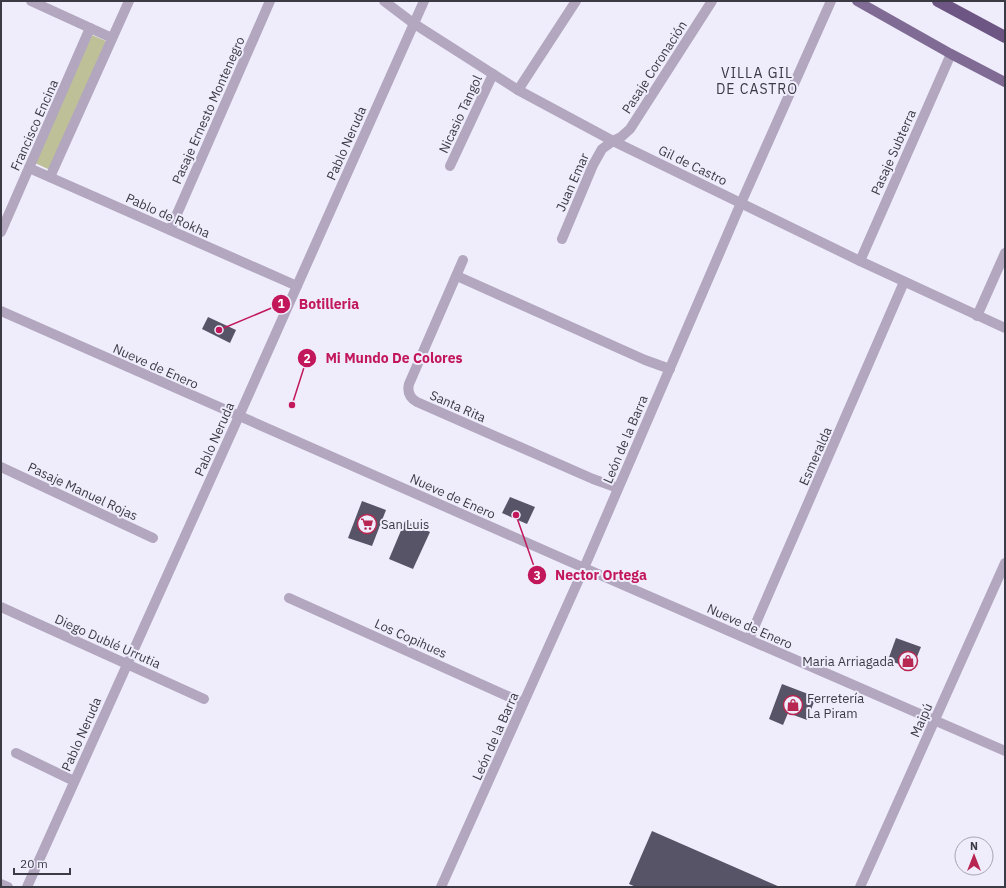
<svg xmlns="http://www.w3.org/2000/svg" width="1006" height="888" font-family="'IBM Plex Sans',sans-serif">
<rect width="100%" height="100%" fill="#efedfc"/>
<path fill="#bec098" d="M92,35l14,6 -56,129 -15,-7z"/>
<g fill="#585468">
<path d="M208,317l28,13 -6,13 -28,-14z"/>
<path d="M510,497l25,10 -8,17 -25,-11z"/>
<path d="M362,501l24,9 -14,36 -24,-8z"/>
<path d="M405,521l25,11 -17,37 -24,-10z"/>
<path d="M896,638l25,9 -9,22 -24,-9z"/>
<path d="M782,684l34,13 -9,23 -19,-7 -5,12 -14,-6z"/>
<path d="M652,831l128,56h-144l-7,-3z"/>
</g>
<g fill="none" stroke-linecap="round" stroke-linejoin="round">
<g stroke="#b2a7bf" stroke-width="10">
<path d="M31,1l81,37"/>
<path d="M384,1l29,22 105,67 95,51 247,120 145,67"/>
<path d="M518,90l58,-89"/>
<path d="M450,166l43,-92"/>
<path d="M29,168l268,118"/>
<path d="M50,177l79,-176"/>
<path d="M170,230l100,-229"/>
<path d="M1,232l89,-204"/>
<path d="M562,239l31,-74 9,-16 11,-8 8,-4 9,-8 82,-128"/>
<path d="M463,260l-54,124c-2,8 1,14 8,18l176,77 25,9"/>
<path d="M860,261l91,-207"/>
<path d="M457,276l188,84 25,9"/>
<path d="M1,311l597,263 407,177"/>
<path d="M977,316l28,-63"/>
<path d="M1,467l152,71"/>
<path d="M289,598l234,105"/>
<path d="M1,607l203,92"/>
<path d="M749,639l155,-357"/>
<path d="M16,753l58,28"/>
<path d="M1,884l7,3"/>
<path d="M27,887l212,-471 185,-415"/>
<path d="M441,887l143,-319 157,-365 90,-202"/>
<path d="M860,887l145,-324"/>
</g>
<path stroke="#7f6b94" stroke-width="10" d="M857,1l94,53 54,28"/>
<path stroke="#6d5584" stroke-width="12" d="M938,1l67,36"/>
</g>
<defs>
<g id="supermarket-ring" transform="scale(1)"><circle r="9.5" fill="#efedfc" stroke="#b72751" stroke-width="1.5"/><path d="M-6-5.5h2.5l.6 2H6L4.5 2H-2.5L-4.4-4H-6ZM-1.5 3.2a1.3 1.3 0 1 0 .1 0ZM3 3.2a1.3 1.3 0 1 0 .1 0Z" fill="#b72751"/></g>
<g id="shop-ring" transform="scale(1)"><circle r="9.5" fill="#efedfc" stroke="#b72751" stroke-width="1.5"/><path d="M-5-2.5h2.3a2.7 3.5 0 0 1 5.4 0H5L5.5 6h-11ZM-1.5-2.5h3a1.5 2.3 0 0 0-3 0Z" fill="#b72751"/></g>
</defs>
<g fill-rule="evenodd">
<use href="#supermarket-ring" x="367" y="524"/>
<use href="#shop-ring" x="908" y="661"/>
<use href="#shop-ring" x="793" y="705"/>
</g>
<g text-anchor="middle" stroke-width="4" stroke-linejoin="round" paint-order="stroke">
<g font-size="13" fill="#3c3a44" stroke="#efedfc">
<text transform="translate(654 67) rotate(-57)" y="5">Pasaje Coronación</text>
<text transform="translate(208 110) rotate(-66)" y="5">Pasaje Ernesto Montenegro</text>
<text transform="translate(460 114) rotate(-65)" y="5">Nicasio Tangol</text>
<text transform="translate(34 125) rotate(-66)" y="5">Francisco Encina</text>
<text transform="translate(346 143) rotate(-66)" y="5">Pablo Neruda</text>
<text transform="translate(893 152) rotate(-66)" y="5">Pasaje Subterra</text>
<text transform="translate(693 165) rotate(26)" y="5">Gil de Castro</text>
<text transform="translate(572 182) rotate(-66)" y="5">Juan Emar</text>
<text transform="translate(168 215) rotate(24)" y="5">Pablo de Rokha</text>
<text transform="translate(156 366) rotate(24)" y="5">Nueve de Enero</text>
<text transform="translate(458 406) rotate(24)" y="5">Santa Rita</text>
<text transform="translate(214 439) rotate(-66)" y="5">Pablo Neruda</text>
<text transform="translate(625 439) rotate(-67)" y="5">León de la Barra</text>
<text transform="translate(815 456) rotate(-66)" y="5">Esmeralda</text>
<text transform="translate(83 491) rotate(25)" y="5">Pasaje Manuel Rojas</text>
<text transform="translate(453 496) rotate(24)" y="5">Nueve de Enero</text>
<text transform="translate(750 626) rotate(24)" y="5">Nueve de Enero</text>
<text transform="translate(411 638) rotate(24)" y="5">Los Copihues</text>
<text transform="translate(108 641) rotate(24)" y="5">Diego Dublé Urrutia</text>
<text transform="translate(921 720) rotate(-66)" y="5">Maipú</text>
<text transform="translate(81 734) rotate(-66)" y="5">Pablo Neruda</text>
<text transform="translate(495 736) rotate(-66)" y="5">León de la Barra</text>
</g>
<g font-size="13" fill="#3c3a44" stroke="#efedfc" text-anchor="start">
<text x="381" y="529">San Luis</text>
<text x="894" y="666" text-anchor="end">Maria Arriagada</text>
<text x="807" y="703">Ferretería<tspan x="807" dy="15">La Piram</tspan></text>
</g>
<g font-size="14" letter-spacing="1" fill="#3c3a44" stroke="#efedfc">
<text x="757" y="78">VILLA GIL<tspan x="757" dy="16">DE CASTRO</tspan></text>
</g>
</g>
<path fill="none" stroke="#c2185b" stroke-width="1.5" d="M219 330L281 304M292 405L307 358M516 515L537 575"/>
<g fill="#c2185b" stroke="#efedfc" stroke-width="1.5">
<circle cx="219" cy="330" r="4"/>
<circle cx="292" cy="405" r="4"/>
<circle cx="516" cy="515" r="4"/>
<circle cx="281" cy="304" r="10"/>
<circle cx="307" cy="358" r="10"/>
<circle cx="537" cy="575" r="10"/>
</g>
<g font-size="12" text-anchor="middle" font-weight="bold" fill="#fff">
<text x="281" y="308">1</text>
<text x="307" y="363">2</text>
<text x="537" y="580">3</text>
</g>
<g font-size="14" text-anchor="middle" font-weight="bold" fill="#c2185b" stroke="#efedfc" stroke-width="4" stroke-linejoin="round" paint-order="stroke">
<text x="329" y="309">Botilleria</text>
<text x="394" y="363">Mi Mundo De Colores</text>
<text x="601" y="580">Nector Ortega</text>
</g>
<rect width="1006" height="888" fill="none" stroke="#3c3a44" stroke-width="4"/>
<g transform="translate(974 856)"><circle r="19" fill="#efedfc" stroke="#a7a5b2"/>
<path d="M0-3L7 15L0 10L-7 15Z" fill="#b72751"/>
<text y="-6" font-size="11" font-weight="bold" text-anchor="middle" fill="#3c3a44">N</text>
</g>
<path d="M14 868v6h56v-6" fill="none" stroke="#3c3a44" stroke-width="2"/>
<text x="20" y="868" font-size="12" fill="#3c3a44" stroke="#efedfc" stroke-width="3" paint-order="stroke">20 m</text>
</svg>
